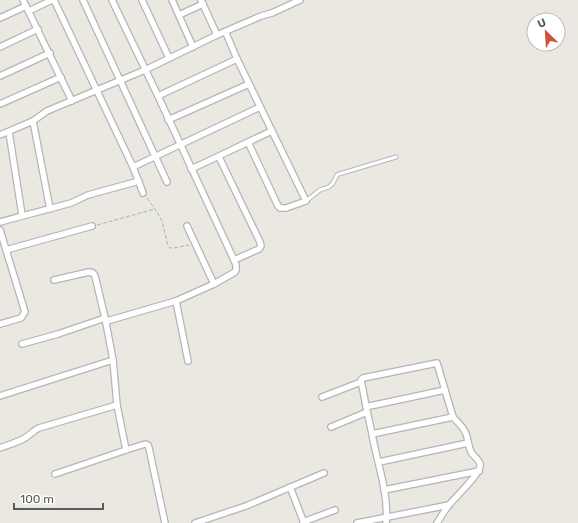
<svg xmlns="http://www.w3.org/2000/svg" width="578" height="523" font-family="Rubik,sans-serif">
<rect width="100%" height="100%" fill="#eae8e0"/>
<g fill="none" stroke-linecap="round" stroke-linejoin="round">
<g stroke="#b3b5b9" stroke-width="5">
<path id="lane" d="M306,201l14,-11 9,-3 4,-4 4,-8 2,-1 57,-17"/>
</g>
<g stroke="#b3b5b9" stroke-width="8">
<g id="street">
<path d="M23,0l49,101"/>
<path d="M54,0l79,167 10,26"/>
<path d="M83,0l84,182"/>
<path d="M142,0l27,58"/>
<path d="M172,0l21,47"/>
<path d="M201,0l16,35"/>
<path d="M29,11l23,-11"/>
<path d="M179,15l24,-11"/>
<path d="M0,18l26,-12"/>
<path d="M226,33l11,26 35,72"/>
<path d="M0,47l38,-18"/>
<path d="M0,76l50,-23"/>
<path d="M158,96l79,-37"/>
<path d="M0,104l61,-27"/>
<path d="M168,120l81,-36"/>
<path d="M33,121l17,88"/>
<path d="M9,132l13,83"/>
<path d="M0,135l33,-14 14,-10 98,-41 72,-35 44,-19 11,-3 28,-13"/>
<path d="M219,157l41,85 1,4 -2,3 -25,11"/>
<path d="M133,167l127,-60"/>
<path d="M191,169c27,-12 54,-26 81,-38l34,70 -20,7h-6l-2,-2 -30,-64"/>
<path d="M0,222l71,-19 17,-8 51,-14"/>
<path d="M187,226l27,58"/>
<path d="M0,230l25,82 -4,6 -21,6"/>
<path d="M6,250l86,-24"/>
<path d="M54,280l35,-8 4,1 2,3 11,46"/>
<path d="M176,301l12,60"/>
<path d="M22,344l36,-10 47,-16"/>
<path d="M0,396l113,-36"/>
<path d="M322,397l39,-15"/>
<path d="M117,405l9,45 19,-6 3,1 1,3 16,75"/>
<path d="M366,406l-5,-26 2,-2 74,-15 8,27"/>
<path d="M331,427l36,-15"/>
<path d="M372,434l-6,-28h4l75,-16 8,27"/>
<path d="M0,448c8,-3 18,-6 25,-10 5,-3 9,-8 14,-10l78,-23 -4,-45 -7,-37 1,-2 69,-20 38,-17 21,-12 1,-2v-5l-2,-5 -76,-164 -46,-96"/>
<path d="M379,462l89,-19"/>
<path d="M55,474l71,-24"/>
<path d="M290,487l14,36"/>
<path d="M384,490l95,-19"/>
<path d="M303,522l32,-12"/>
<path d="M195,523l51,-17 78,-33"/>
<path d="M357,523l92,-18"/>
<path d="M386,523c3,-30 -9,-60 -14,-89l81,-17c5,6 13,12 14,20 1,5 2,10 4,15 2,4 8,7 9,12 3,8 -26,34 -31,41 -5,6 -8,12 -12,18"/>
</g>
</g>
<g stroke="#9abfa6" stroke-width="1" stroke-dasharray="4 2" stroke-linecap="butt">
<path d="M147,198l8,11 7,12 6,25 2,2h4l15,-3"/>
<path d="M97,225l58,-16"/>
</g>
<use href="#lane" stroke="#fff" stroke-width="3"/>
<use href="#street" stroke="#fff" stroke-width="5.5"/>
</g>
<g transform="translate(546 32) rotate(335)"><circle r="19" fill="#ffffff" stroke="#bdbdbf"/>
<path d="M0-3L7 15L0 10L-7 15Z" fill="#d1513f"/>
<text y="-6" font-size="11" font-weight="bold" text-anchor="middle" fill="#595b5f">U</text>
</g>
<path d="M14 503v6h89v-6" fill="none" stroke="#595b5f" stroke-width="2"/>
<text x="20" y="503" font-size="12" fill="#595b5f" stroke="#ffffff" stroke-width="3" paint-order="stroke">100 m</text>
</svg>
